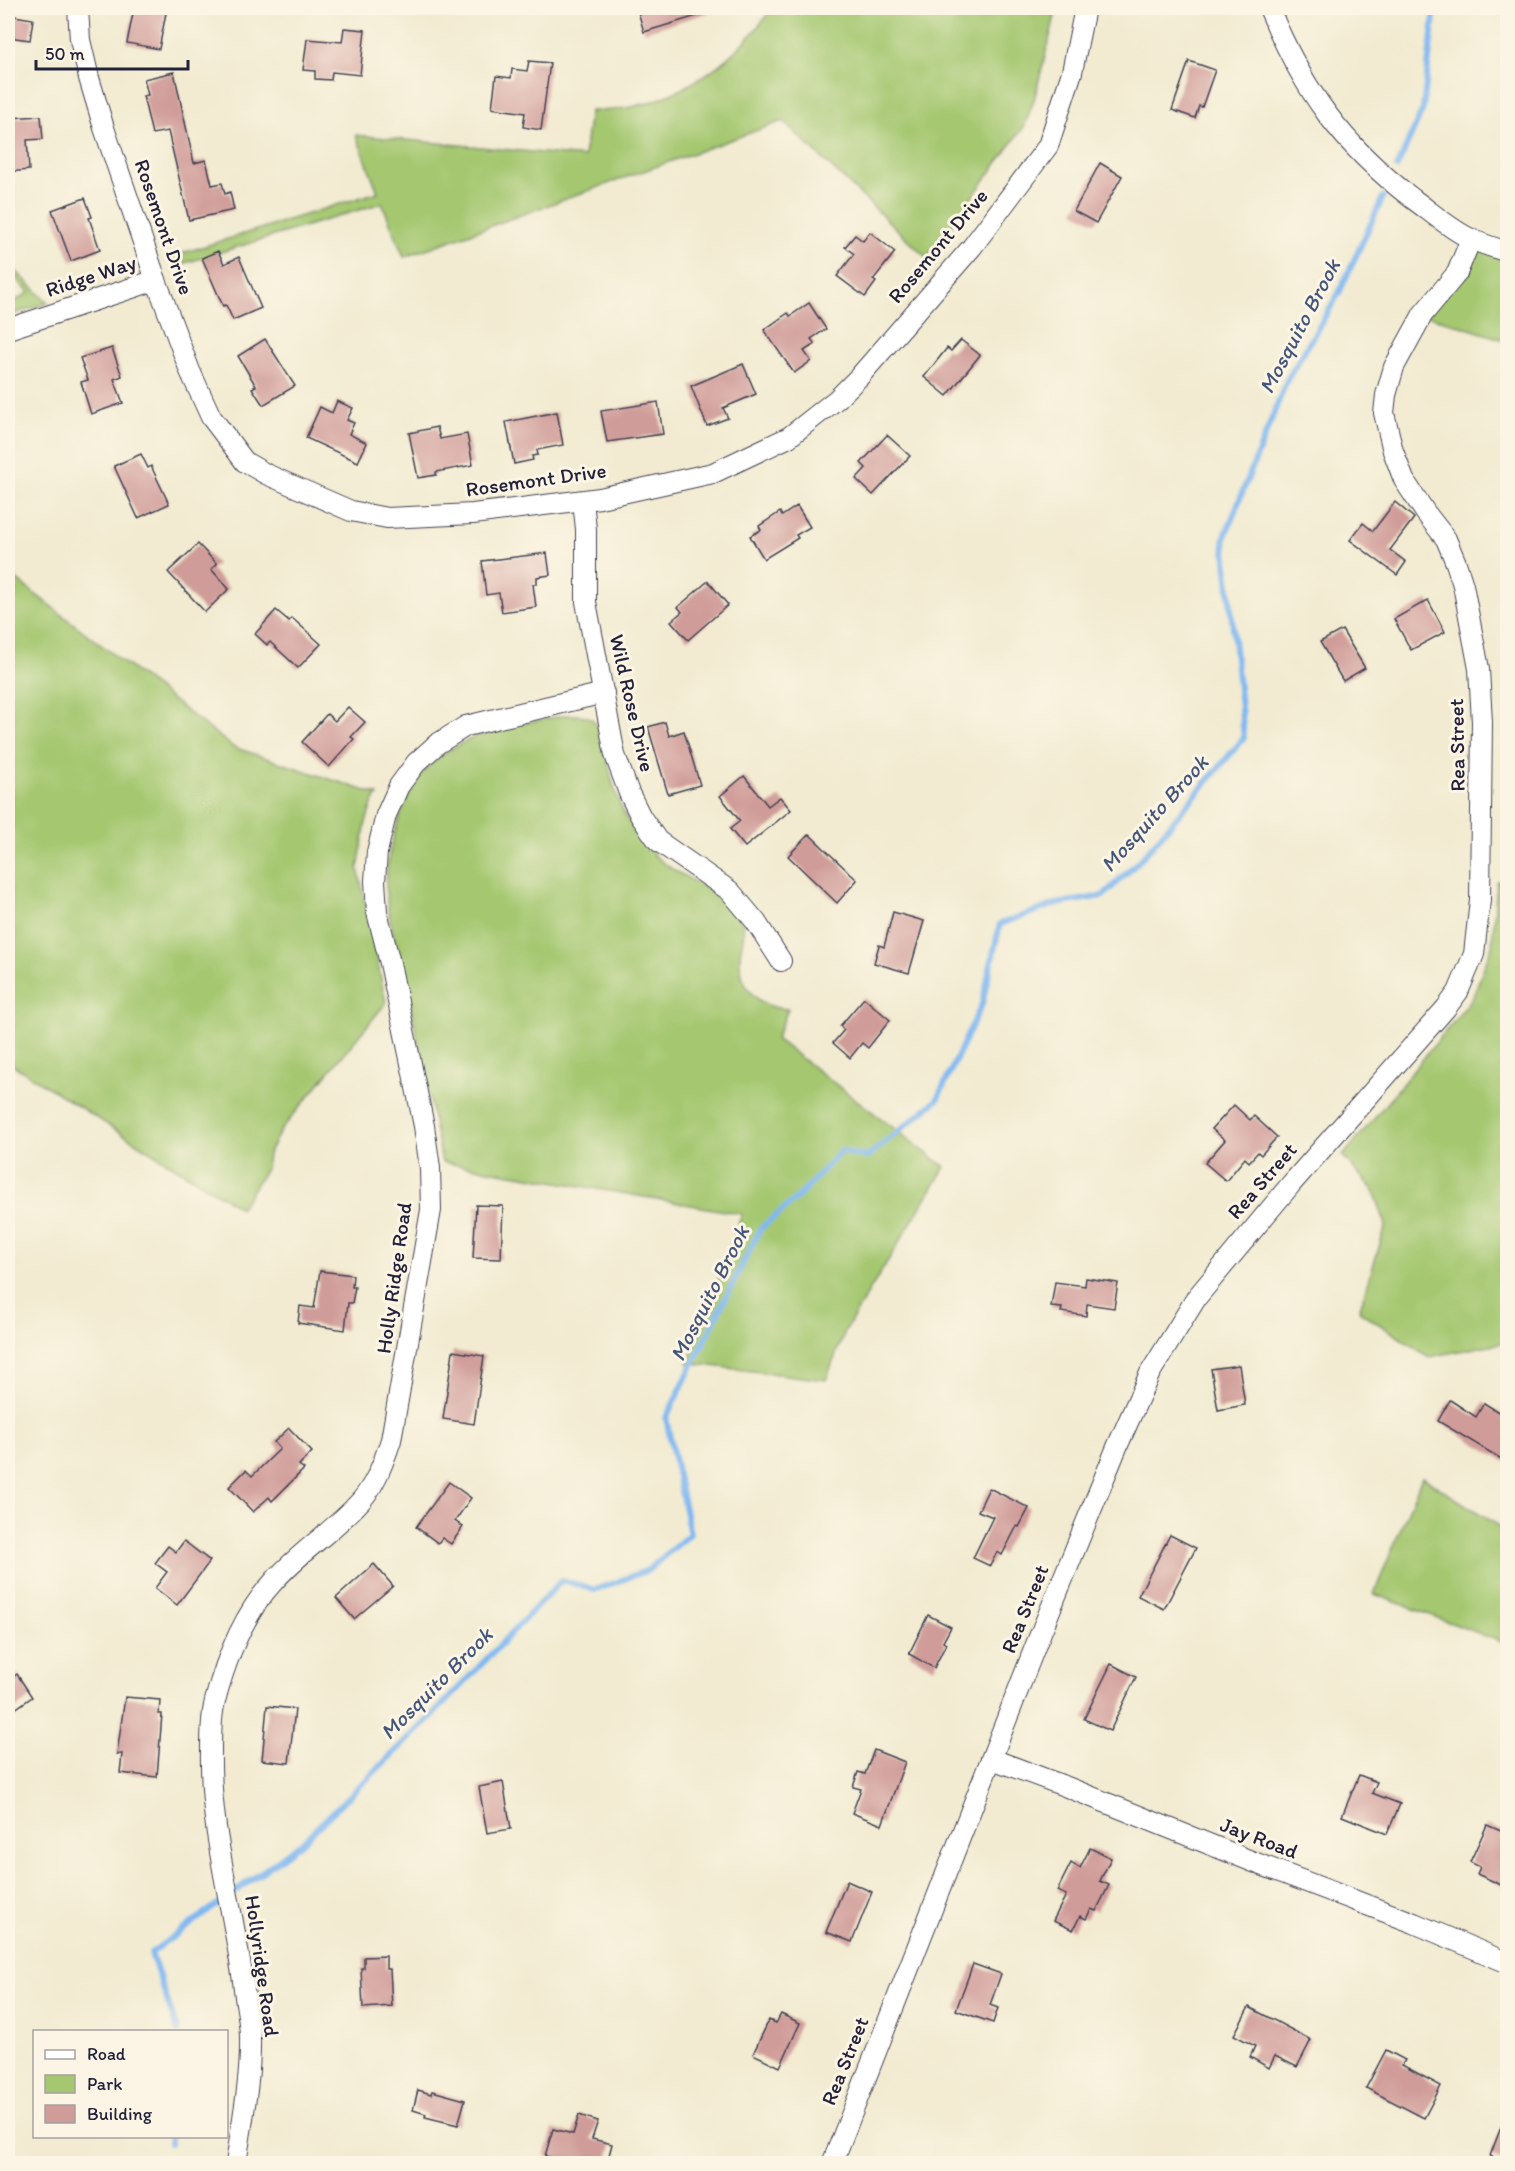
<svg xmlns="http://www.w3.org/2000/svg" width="1515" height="2171" font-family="Itim,sans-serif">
<rect width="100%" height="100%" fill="#fcf5e5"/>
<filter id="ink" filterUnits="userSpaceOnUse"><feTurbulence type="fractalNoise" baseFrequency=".0167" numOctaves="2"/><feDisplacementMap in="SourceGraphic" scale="12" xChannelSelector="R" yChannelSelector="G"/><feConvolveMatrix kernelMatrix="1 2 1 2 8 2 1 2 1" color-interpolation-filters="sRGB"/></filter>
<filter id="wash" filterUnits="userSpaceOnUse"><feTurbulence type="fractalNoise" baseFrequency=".008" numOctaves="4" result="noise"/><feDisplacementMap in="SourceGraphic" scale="24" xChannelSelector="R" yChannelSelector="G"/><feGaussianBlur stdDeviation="1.35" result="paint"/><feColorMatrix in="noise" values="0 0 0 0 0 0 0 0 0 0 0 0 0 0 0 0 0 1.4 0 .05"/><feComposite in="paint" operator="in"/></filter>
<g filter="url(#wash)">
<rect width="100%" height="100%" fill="#f2ebd1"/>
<g fill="#a4c770" stroke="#637456" stroke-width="1.5">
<path d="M772,8h285l-23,92 -10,27 -97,131 -144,-137 -379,136 -22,-54 -207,63 -5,-9 208,-65 -22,-57 228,22 6,-46c74,1 141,-43 182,-103z"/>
<path d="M1471,239l36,13v89l-84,-27z"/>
<path d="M8,263l40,40 -40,13v-10l21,-14 -21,-22z"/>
<path d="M8,573l225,174 145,48 -6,9 -6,18 -8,46 28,135 -105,127 -13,24 -2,15 -26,39 -232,-146z"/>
<path d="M566,715c9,0 20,-1 27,5 12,10 15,49 20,64 4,13 9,27 16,38 9,13 19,29 32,39 23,19 66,31 80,59 6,12 0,23 -1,35 -2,31 17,53 48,54l-12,30 169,128 -100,164 -19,49 -138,-17 54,-149 -300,-52c-12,-59 -23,-119 -36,-179 -7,-31 -20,-65 -20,-98 1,-40 19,-102 52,-127 37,-29 84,-34 128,-43z"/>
<path d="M1507,877v465l-78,15 -70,-46 27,-86 -12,-34 -31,-35 129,-157 20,-53 5,-64z"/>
<path d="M1422,1477l85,54v113l-133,-50z"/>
</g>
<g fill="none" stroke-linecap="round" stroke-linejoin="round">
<g stroke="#80b8f0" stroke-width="6">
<path d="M1397,167l26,-58 12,-101"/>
<path d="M178,2032l-27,-79 149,-109 131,-127 131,-137 33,10 53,-20 42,-36 -24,-116 94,-189 37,-31 44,-47 26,6 70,-57 45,-96 18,-80 56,-20 47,-8 39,-38 102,-120 -20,-199 63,-159 52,-87 44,-96"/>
<path d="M170,2143l1,-7"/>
</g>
</g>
<g id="blocks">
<g fill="#d09c99">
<path d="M134,8h33l-8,41 -32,-6z"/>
<path d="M637,8h73v4l-66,20z"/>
<path d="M8,15l25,4 -3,21 -22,-3z"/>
<path d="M344,28l21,2 -5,45 -28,-3 -1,8 -16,-1v-8l-12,-1 4,-31 35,3z"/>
<path d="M529,61l21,2 -9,67 -18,-3 2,-14 -33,-5 4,-32 15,2 1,-9 15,2z"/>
<path d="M1189,61l26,9 -13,37 -3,-1 -4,12 -23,-8z"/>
<path d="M174,72l20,91 12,-3 6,25 10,-2 3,11 5,-2 4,18 -45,10 -21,-89 -16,3 -9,-38 5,-1 -4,-16z"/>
<path d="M41,116l2,23 -16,1 2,30 -21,2v-54z"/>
<path d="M1100,163l22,13 -26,47 -22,-12z"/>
<path d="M85,198l7,19 -3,1 11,32 -29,11 -19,-51z"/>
<path d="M870,232l25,20 -22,28 3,2 -11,15 -28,-21 17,-22 -9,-7 10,-12 8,6z"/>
<path d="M218,251l6,13 15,-7 22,51 -28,12 -7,-15 -3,1 -21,-48z"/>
<path d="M809,303l17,26 -15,10 4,5 -11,7 7,10 -17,12 -30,-43 24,-17 2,3z"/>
<path d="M265,339l30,47 -32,19 -11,-17 4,-2 -18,-30z"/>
<path d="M961,340l19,15 -33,41 -23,-19 23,-29 4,3z"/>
<path d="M112,348l10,28 -8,3 9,24 -32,11 -10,-32 7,-2 -8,-22z"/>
<path d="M743,364l13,30 -33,14 5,10 -21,8 -16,-40z"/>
<path d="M337,401l16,7 -6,12 7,3 -5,11 18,9 -9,19 -52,-24 14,-31 12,6z"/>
<path d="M658,402l5,32 -56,8 -6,-31z"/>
<path d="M557,412l6,33 -26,5 1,5 -6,1 1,4 -19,4 -8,-42z"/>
<path d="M437,427l3,12 27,-5 6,31 -37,7v3l-18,3 -9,-45z"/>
<path d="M887,435l23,21 -37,39 -17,-16 10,-11 -5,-5z"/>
<path d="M141,454l7,14 3,-2 18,38 -31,14 -24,-52z"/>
<path d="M1395,502l19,16 -24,32 16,12 -9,13 -47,-35 13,-17 10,8z"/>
<path d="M797,506l13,21 -14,8 2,3 -34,21 -14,-23 11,-6 -2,-4 21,-14 2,4z"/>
<path d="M198,544l19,20 -6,5 18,20 -24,23 -37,-40z"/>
<path d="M547,553l3,22 -13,2v7h-4l3,23 -34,5 -3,-19 -13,2 -4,-34z"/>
<path d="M708,581l20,24 -40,35 -17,-19 11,-9 -4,-5z"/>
<path d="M1428,600l17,32 -34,18 -17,-31z"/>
<path d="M276,610l13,11 3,-3 29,26 -23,24 -28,-26 -3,3 -12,-11z"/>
<path d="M1342,630l23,38 -22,13 -23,-39z"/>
<path d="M348,707l17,15 -14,15 3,2 -25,28 -27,-25 25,-28 8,7z"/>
<path d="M665,722l4,14 15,-5 16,54 -32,9 -20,-67z"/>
<path d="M744,776l24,30 12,-9 11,13 -46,37 -15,-18 10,-8 -20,-25z"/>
<path d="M809,834l48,46 -20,23 -49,-47z"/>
<path d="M893,912l31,9 -15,52 -35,-10 5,-18 5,2z"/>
<path d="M864,998l26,22 -22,28 -6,-5 -12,15 -17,-15 11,-13 -4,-4z"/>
<path d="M1234,1105l16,15 4,-4 23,21 -16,18 -3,-3 -9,10 -4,-4 -19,23 -21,-18 20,-23 -13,-11z"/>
<path d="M476,1205l27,1 -2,53 -28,-1z"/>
<path d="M320,1271l33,4 -1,12h3l-3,16h-4l-3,27 -47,-7 2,-17 14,2z"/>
<path d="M1086,1278l32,5 -4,25 -27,-4 -1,12 -25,-4 1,-4 -11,-1 4,-25 30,4z"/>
<path d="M453,1351l31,5 -10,68 -31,-5z"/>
<path d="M1239,1365l6,40 -27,5 -7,-41z"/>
<path d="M1450,1400l26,17 8,-14 24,15v45l-70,-42z"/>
<path d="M289,1428l23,24 -13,13 5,4 -32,32 -3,-4 -16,15 -24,-25 17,-17 6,6 28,-27 -6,-7z"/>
<path d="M449,1482l22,16 -16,23 8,6 -12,17 -9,-6 -4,5 -22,-16z"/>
<path d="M989,1488l40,20 -10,19 -2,-1 -15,29 -5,-3 -7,14 -17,-8 20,-41 -15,-6z"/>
<path d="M1170,1535l26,13 -32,61 -26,-13z"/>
<path d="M184,1541l26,20 -33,44 -22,-17 12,-16 -12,-9 13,-17 8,6z"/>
<path d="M374,1564l19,22 -39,33 -18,-21z"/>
<path d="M928,1615l23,12 -8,15 3,2 -12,24 -25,-14z"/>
<path d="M1111,1664l25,13 -26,54 -26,-12z"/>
<path d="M17,1674l15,23 -24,17v-33z"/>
<path d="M125,1697l35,3 -1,14h3l-5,63 -37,-4 2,-19h-5z"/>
<path d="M267,1706l28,3 -6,54 -27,-3z"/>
<path d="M874,1750l31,12 -23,63 -30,-12 9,-24 -8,-2 5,-15 7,2z"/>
<path d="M1359,1775l18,7 -5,11 28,11 -13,30 -45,-18z"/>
<path d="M503,1782l8,47 -24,4 -8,-46z"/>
<path d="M1487,1825l21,9v54l-31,-14 3,-7 -10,-5z"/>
<path d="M1090,1848l21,10 -11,23 9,4 -13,26 -5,-2 -5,10 -6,-3 -7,14 -20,-9 13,-26 -9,-4 14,-28 9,5z"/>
<path d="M847,1881l25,11 -20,50 -26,-10z"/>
<path d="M386,1956v13h4l2,37 -29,2 -2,-40h3v-11z"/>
<path d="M973,1964l28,10 -11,31 8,3 -5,15 -37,-13z"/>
<path d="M1249,2007l62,33 -14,27 -22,-11 -6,12 -19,-11 5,-11 -21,-11z"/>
<path d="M781,2014l19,9 -20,44 -27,-13 16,-34 7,3z"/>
<path d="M1386,2050l19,10 -3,5 39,21 -17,32 -58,-30z"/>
<path d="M418,2090l13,4 1,-3 33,9 -7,25 -33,-8 1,-3 -13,-4z"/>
<path d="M1506,2114h2v49l-18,-7z"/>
<path d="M579,2115l19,6 -6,18 20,5 -5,19h-37l-25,-7 8,-27 20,5z"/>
</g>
</g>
</g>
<g filter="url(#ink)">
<use href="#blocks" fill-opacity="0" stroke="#414052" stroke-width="1.5"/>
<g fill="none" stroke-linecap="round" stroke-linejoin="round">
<g stroke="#414052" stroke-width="22">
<g id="minor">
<path d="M78,8l2,32 9,38 15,50 52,152 34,91 21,46 34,45 21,12 85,37 36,7 86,-4 127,-16 113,-25 76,-36 48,-38 22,-22 113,-130 76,-101 24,-74 13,-64"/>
<path d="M1269,8c34,82 72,136 144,191 18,13 36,29 56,39 12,6 26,10 39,14"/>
<path d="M8,329l148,-49"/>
<path d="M583,501l3,28v73l29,153 14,38 12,24 17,24 72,50 26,31 25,39"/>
<path d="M992,1759l75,28 184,74 163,62 94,40"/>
<path d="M236,2164c6,-42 15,-85 14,-127 0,-13 -3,-27 -5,-40 -9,-82 -36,-163 -34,-247 0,-15 0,-34 4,-49 11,-43 29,-88 60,-121 24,-27 55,-47 80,-73 19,-18 28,-43 36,-67l40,-230 -1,-42 -6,-42 -34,-163 -13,-51 -2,-31 2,-29 9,-37 13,-29 17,-23 21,-19 29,-18 138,-33"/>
<path d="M832,2164l205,-522 80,-195 33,-74 47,-76 95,-114 154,-175 12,-16 16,-38 6,-54 2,-178 -3,-53 -16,-84 -7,-22 -10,-24 -21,-27 -21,-32 -11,-29 -9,-38 2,-18 8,-28 29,-53 34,-41 14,-34"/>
</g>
</g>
<use href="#minor" stroke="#fff" stroke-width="20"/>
</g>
</g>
<g text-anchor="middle" stroke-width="6" stroke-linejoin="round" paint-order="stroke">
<g font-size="21" fill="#22223b" stroke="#fcf5e5">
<text transform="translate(164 227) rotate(71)" y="7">Rosemont Drive</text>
<text transform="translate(938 246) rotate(-50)" y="7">Rosemont Drive</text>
<text transform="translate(91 276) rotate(-18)" y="7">Ridge Way</text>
<text transform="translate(536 480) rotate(-8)" y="7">Rosemont Drive</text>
<text transform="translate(632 703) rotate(77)" y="7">Wild Rose Drive</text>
<text transform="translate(1457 745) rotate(-91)" y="7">Rea Street</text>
<text transform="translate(1262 1181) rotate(-49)" y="7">Rea Street</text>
<text transform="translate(394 1278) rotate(-82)" y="7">Holly Ridge Road</text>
<text transform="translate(1025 1609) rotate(-68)" y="7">Rea Street</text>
<text transform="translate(1259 1838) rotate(21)" y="7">Jay Road</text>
<text transform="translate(262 1966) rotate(82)" y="7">Hollyridge Road</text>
<text transform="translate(845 2061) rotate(-68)" y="7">Rea Street</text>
</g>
<g font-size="22" font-style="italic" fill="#43567a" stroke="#fcf5e5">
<text transform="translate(1299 326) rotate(-62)" y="8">Mosquito Brook</text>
<text transform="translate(1154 813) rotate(-48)" y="8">Mosquito Brook</text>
<text transform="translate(709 1293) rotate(-63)" y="8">Mosquito Brook</text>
<text transform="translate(436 1683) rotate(-45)" y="8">Mosquito Brook</text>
</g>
</g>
<rect width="1515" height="2171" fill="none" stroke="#fcf5e5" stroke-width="30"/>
<rect x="33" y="2030" width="195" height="108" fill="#fcf5e5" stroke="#a5a1a1" stroke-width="1.5"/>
<rect x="45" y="2050" width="30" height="9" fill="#ffffff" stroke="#a5a1a1" stroke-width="1.5"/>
<text x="87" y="2060" font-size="18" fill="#22223b">Road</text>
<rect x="45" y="2075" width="30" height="18" fill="#a4c770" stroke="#a5a1a1" stroke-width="1.5"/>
<text x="87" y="2090" font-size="18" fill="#22223b">Park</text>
<rect x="45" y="2105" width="30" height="18" fill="#d09c99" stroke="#a5a1a1" stroke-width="1.5"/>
<text x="87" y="2120" font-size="18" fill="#22223b">Building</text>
<path d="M36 60v9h152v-9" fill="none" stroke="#22223b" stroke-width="3"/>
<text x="45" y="60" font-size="18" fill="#22223b" stroke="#fcf5e5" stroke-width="4.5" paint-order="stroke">50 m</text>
</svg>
